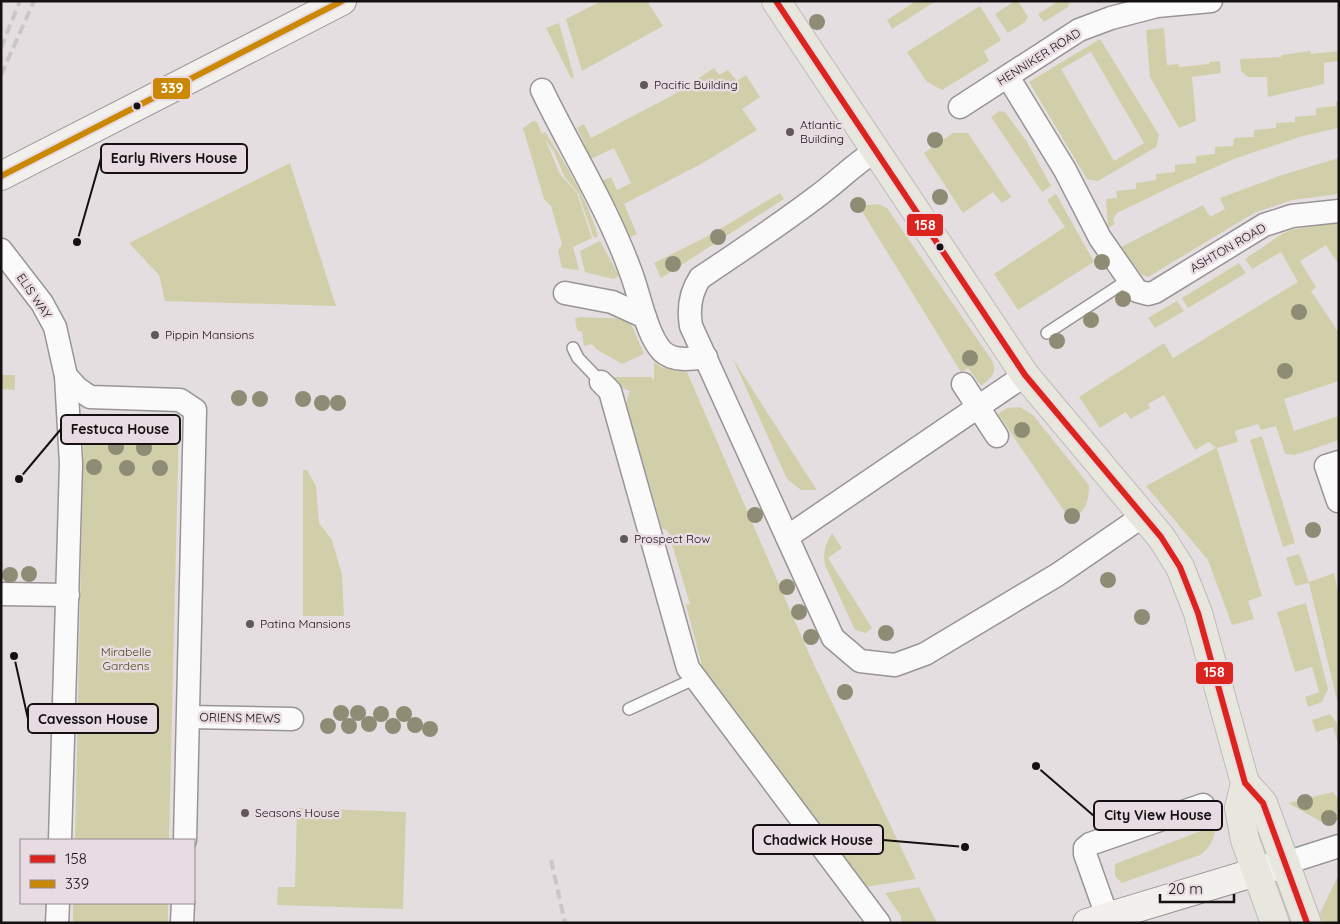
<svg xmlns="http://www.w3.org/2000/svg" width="1340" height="924" font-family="Quicksand,sans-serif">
<rect width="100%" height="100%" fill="#e5dee1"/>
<g fill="#d1cfa9" fill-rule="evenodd">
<path d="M601,1h46l16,25 -81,45 -16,-52z"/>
<path d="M916,1h20l-44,28 -5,-9z"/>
<path d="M1015,1h3l10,16 -3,5 -17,11 -13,-19z"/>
<path d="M1059,1h11l-2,6 -24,15 -6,-8z"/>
<path d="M980,6l21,34 -17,11 5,10 -47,29 -15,-8 -20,-30z"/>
<path d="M559,23l15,54 -3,1 -25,-50z"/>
<path d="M1164,28l3,37 11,-1 1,3 30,-3v-2l11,-1 1,12 -29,4 4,44 -17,7 -29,-51 -4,-47z"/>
<path d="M1100,39l59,96 -3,12 -58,34 -11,-2 -58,-97zM1091,52l53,91 -30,18 -53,-92z"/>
<path d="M1310,51l1,3 28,-3v10l-15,2v21l-56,13 -1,-20h-19l-7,-6 -1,-12 41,-2 1,-2z"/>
<path d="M714,68l5,7 9,-5 9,11 9,-6 14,22 -18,12 15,21 -56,34 -77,40 13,30 -9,4 -26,-57 9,-4 6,13 14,-7 -17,-35 -23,11 -14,-31 7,-4 7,14 82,-43z"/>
<path d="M1336,101h3l-1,27 -35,8 -69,23 -57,25 -60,29 -4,6 2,5 -7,4 -2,-29 11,-1 -1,-7 20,-2v-6l20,-3v-6l19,-2v-7l21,-2v-7l19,-2v-7l18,-1 1,-8 20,-1v-7l22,-2v-5l19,-1v-5l21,-2v-7l20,-2z"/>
<path d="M999,111l6,1 22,30 24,44 -9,6 -51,-75z"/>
<path d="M533,121l4,1 5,12 3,-2c21,32 42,67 53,104l-4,2 -16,-45 -14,-17 -10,-24 -9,-13 15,35 17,19 15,45 -19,9 6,23 -17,-2 -4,-17 4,-7 -11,-38 -7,-7 -21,-71z"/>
<path d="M953,133h15l43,64 -9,6 -9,-11 -30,21 -39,-60z"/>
<path d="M1339,158v36l-47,6 -38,13 -106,64 -7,-3 -20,-27 82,-42 7,12 15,-8 -5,-11 62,-23z"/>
<path d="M290,163l46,143 -171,-5 -6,-26 -30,-32z"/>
<path d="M780,193l4,6 -123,79 -7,-15 56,-28z"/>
<path d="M1056,194l38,68 -76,48 -24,-36 71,-47 -18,-27z"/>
<path d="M878,204l9,4 106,154c4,12 -3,17 -12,24l-13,-18 -7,4 -101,-164 6,-3z"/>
<path d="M1339,222v43l-13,-20 -26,16 16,26 -5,4 28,42v48l-55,18 10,32 45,-15v24l-44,15 -10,-1 -9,-28 -15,4 -3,-6 -23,7 3,11 -21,6 45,148 -14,5 6,18 -22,6 -24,-65 -62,-74 70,-38 -7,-6 -14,8 -31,-55 -16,9 2,4 -20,11 -4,-7 -26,16 -21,-31 85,-54 9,15 125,-76 -17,-30 -29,17 -7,-10 37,-25 9,-4z"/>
<path d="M600,241l19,35 -5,3 -29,-7 -5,-21z"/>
<path d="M1239,263l7,10 -58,35 -6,-10z"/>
<path d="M1177,301l7,10 -29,17 -7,-10z"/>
<path d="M579,317l50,2 15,35 -22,10 -26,-15 -4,-5 -8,2 -2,-14 -5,-2 -2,-11z"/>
<path d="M732,357l73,115 12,18h-16l-14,-11z"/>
<path d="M654,361l7,6 26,5 123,284 106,223 -51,8 -163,-221 -16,-61 4,-1 -22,-73 -6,-3 -36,-124 4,-13 -23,-9 -3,-5h47l3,4z"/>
<path d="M1,375h14v15l-14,-1z"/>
<path d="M1020,407l13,8 56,70c0,17 -4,27 -18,36l-73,-107 9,-6z"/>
<path d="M84,421l95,2 -10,417h-94z"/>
<path d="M1262,436l33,107 -12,4 -33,-107z"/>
<path d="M303,470h4l9,16 3,37 13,17 10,35 2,41h-41z"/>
<path d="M832,533l10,15 -14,10 44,70 -7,5 -10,-3 -30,-65c-2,-13 0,-20 7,-32z"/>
<path d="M1299,554l10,28 25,-9 5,24v103h-2l-28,-117 -14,3 -9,-28z"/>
<path d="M1306,603l22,86 -6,13 -14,5 -3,-10 14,-5 -7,-25 -17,5 -18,-60z"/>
<path d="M1330,714l7,9 2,23 -6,-19 -17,5 -4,-12z"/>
<path d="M1333,792l6,8v19l-14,5 -37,-21z"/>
<path d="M297,808l109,4 -3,97 -126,-4 1,-18h17z"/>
<path d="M1216,821c-1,14 -3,25 -16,34l-78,28 -7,-7v-12l91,-35z"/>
<path d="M1339,874v49h-16l-3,-10z"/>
<path d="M919,887l18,36h-36v-7l-16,-23z"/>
<rect x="73" y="903" width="95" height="20"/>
</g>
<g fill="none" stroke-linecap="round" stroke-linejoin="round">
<g stroke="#999496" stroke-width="14">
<g id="lane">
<path d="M1047,333l81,-53"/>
<path d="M573,348l5,10 23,24"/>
<path d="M629,709l67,-31"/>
</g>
</g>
<g stroke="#999496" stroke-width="25">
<g id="street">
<path d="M1008,77l57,93 35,68 37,53 11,3 7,-2 109,-67 28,-9 47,-5"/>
<path d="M542,90c29,60 65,117 88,180 9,22 16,64 32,81 11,11 30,8 44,6"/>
<path d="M960,107l119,-77 32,-12 46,-12 54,-5"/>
<path d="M875,151c-22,14 -39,32 -60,47 -37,28 -76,54 -115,80 -10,15 -12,30 -9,48l142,312 27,23 35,4 30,-11 132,-79 86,-59"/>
<path d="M1,250l41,53 13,24 11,49 5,88 -11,376"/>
<path d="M565,293l47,9 33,15"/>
<path d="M66,376l11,12 13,9 90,3 15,10 -10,430"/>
<path d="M601,382l9,9 78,277 191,255"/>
<path d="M963,384l34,52"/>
<path d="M1338,501l-12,-35 13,-4"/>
<path d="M787,537l238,-162"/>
<path d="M1,594l67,1"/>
<path d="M189,717l103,2"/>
<path d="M1286,863l53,-17"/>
<path d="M1107,916l-22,-62v-6l5,-4 113,-39"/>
<path d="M57,923l1,-20"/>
<path d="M182,923l1,-20"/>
</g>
</g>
<g stroke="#999496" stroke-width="30">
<g id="secondary">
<path d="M1,176l341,-175"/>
<path d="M1087,923l199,-60"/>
</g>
</g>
<g stroke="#bebabc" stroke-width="30">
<g id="primary">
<path d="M776,1l249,374 136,162 19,30 18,46 47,170 -6,25 6,32 30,83"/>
<path d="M1245,783l18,20 44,120"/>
</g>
</g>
<use href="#lane" stroke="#fbfafa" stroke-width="11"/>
<use href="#street" stroke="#fbfafa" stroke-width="22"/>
<use href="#secondary" stroke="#f1f0ec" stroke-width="28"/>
<use href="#primary" stroke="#e8e7dd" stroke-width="28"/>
<g stroke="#c9c7c8" stroke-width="4" stroke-dasharray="10 5" stroke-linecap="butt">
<path d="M1,48l19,-47"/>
<path d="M1,75l33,-74"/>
<path d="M551,860l14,63"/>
</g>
<g stroke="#e8dbe1" stroke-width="10">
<path id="bus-1" d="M776,1l249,374 136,162 19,30 18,46 47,170 18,20 44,120"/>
</g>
<g stroke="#e8dbe1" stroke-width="10">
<path id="bus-2" d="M1,176l341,-175"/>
</g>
<use href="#bus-1" stroke="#dc241f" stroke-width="6"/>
<use href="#bus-2" stroke="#ca8804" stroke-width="6"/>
</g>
<g fill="#8f8c75">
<circle cx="817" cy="22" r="8"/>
<circle cx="935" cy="140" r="8"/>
<circle cx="940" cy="197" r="8"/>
<circle cx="858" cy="205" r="8"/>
<circle cx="718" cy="237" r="8"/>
<circle cx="1102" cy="262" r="8"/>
<circle cx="673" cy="264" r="8"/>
<circle cx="1123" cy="299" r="8"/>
<circle cx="1299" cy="312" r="8"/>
<circle cx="1091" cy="320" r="8"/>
<circle cx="1057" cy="341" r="8"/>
<circle cx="970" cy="358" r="8"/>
<circle cx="1285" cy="371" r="8"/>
<circle cx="239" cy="398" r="8"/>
<circle cx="260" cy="399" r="8"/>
<circle cx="303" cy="399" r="8"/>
<circle cx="322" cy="403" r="8"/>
<circle cx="338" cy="403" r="8"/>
<circle cx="1022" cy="430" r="8"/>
<circle cx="116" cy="447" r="8"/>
<circle cx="144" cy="448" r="8"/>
<circle cx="94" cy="467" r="8"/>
<circle cx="127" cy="468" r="8"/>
<circle cx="160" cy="468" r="8"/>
<circle cx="755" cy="515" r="8"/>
<circle cx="1072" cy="516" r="8"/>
<circle cx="1313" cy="530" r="8"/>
<circle cx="29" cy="574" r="8"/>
<circle cx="10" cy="575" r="8"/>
<circle cx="1108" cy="580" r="8"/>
<circle cx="787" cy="587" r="8"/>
<circle cx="799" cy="612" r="8"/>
<circle cx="1142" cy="617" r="8"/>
<circle cx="886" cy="633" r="8"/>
<circle cx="811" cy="637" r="8"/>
<circle cx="845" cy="692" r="8"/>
<circle cx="341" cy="713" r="8"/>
<circle cx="358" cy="713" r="8"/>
<circle cx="381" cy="714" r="8"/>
<circle cx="404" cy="714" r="8"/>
<circle cx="369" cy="724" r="8"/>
<circle cx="415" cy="725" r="8"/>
<circle cx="328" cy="726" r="8"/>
<circle cx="349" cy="726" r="8"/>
<circle cx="393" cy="726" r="8"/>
<circle cx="430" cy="729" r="8"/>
<circle cx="1305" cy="802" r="8"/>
<circle cx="1329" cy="818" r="8"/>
</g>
<g fill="#5e595b" stroke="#e8dbe1" stroke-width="2">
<circle cx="644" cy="85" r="5"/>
<circle cx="790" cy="132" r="5"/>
<circle cx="155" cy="335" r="5"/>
<circle cx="624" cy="539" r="5"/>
<circle cx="250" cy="624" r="5"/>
<circle cx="245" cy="813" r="5"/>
</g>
<g fill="#151113" stroke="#e8dbe1" stroke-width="2">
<circle cx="137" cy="106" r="4.5"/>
<circle cx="940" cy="247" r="4.5"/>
</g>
<g text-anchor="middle" stroke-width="5" stroke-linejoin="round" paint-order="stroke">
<g font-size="12" fill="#151113" stroke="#e8dbe1">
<text transform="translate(1039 57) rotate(-32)" y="4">HENNIKER ROAD</text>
<text transform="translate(1228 248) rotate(-30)" y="4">ASHTON ROAD</text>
<text transform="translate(34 296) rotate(56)" y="4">ELIS WAY</text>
<text transform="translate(240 718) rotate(1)" y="4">ORIENS MEWS</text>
</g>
<g font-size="12" fill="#151113" stroke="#e8dbe1" text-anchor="start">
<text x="654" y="89">Pacific Building</text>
<text x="800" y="129">Atlantic<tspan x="800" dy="14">Building</tspan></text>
<text x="165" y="339">Pippin Mansions</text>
<text x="634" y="543">Prospect Row</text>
<text x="260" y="628">Patina Mansions</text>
<text x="255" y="817">Seasons House</text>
</g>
<g font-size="12" fill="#48481d" stroke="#e8dbe1">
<text x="126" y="656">Mirabelle<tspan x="126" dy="14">Gardens</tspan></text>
</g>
</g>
<path fill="none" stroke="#151113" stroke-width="2" d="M77 242L101 158M19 479L61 429M14 656L28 719M1036 766L1094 816M965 847L883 840"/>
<g fill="#151113" stroke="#e8dbe1" stroke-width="2">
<circle cx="77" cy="242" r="5"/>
<circle cx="19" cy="479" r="5"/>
<circle cx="14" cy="656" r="5"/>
<circle cx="1036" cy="766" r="5"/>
<circle cx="965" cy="847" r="5"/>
</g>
<g fill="#e8dbe1" stroke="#151113" stroke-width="2">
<rect x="101" y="144" width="146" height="29" rx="5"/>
<rect x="61" y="415" width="119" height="29" rx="5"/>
<rect x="28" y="704" width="130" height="29" rx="5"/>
<rect x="1094" y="801" width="128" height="29" rx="5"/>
<rect x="753" y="825" width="130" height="29" rx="5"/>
</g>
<g font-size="14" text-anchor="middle" font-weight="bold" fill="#151113">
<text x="174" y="163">Early Rivers House</text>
<text x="120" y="434">Festuca House</text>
<text x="93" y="724">Cavesson House</text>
<text x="1158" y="820">City View House</text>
<text x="818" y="845">Chadwick House</text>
</g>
<g stroke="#e8dbe1" stroke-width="2">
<rect x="152" y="77" width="39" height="23" rx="5" fill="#ca8804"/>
<rect x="906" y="213" width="38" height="24" rx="5" fill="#dc241f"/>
<rect x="1195" y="661" width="39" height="24" rx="5" fill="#dc241f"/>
</g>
<g font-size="14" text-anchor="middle" font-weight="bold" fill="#fff">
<text x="172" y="93">339</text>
<text x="925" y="230">158</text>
<text x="1214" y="677">158</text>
</g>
<rect width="1340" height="924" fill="none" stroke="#151113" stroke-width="5"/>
<rect x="20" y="839" width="175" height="65" fill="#e8dbe1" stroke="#948a8f"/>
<rect x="30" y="855" width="25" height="8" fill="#dc241f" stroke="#948a8f"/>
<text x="65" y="864" font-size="15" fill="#151113">158</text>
<rect x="30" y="880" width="25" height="8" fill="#ca8804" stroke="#948a8f"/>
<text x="65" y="889" font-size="15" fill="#151113">339</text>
<path d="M1160 894v8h74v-8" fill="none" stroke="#151113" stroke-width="2.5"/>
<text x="1168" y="894" font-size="15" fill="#151113" stroke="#e8dbe1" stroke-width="4" paint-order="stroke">20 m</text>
</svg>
